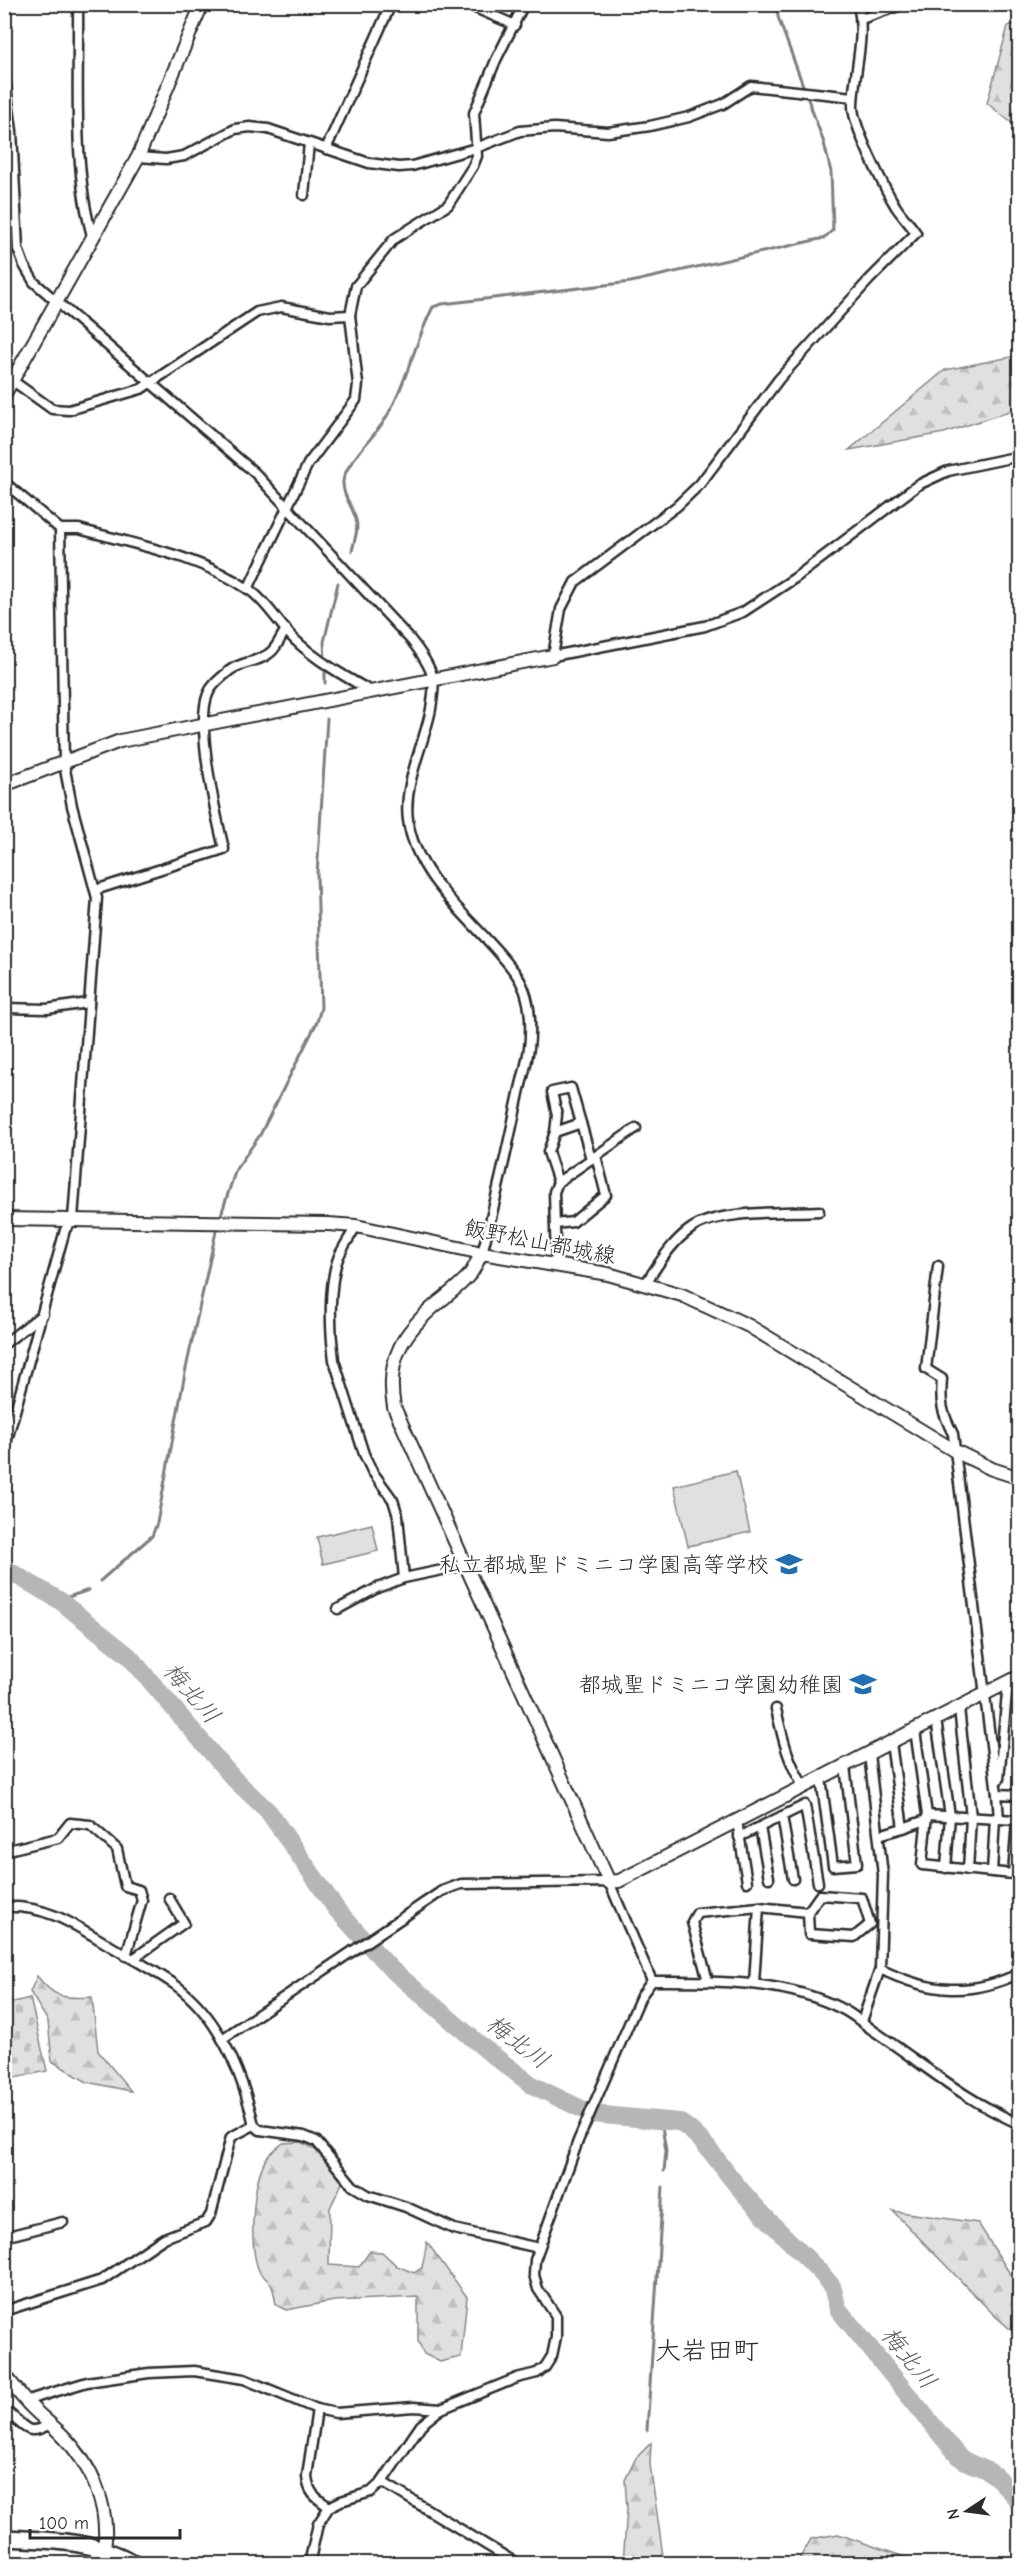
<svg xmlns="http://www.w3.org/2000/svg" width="1024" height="2568" font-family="'Comic Neue','Klee One',sans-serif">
<defs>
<pattern id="forest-firs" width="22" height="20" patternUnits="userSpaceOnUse" patternTransform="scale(1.5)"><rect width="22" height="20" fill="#e0e0e0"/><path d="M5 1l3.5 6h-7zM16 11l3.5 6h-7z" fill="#c0c0c0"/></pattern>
<pattern id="cemetery-stones" width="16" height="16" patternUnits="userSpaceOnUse" patternTransform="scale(1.5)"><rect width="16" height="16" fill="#e0e0e0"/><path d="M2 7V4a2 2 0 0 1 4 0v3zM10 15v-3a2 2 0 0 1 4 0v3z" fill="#c0c0c0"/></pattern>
</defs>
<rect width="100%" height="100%" fill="#fff"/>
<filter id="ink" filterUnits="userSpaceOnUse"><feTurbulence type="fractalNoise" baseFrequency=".0167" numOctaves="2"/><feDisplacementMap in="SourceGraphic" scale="12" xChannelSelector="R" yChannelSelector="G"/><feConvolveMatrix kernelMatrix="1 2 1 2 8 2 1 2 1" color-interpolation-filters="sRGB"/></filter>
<g filter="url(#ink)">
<g fill="url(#forest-firs)" stroke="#868686" stroke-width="1.5">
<path d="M1019,22h1l-1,107 -32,-26 21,-77z"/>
<path d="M1011,357h8v51l-75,25 -95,17 96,-80z"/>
<path d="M37,1976c19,24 27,22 55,21l6,54 33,40 -44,-9 -35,-21 -4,-40 -18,-29z"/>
<path d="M300,2142c21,7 30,22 43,39l-13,27 -1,57 30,2 11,-16 12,1 15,14 17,7 8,-5 5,-26 40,55 -6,60 -21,5 -16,-8 -6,-13v-44l-84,4 -48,9 -10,-5c-1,-6 -2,-17 -6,-22 -2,-4 -7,-6 -10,-10 -12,-24 -8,-91 6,-114 4,-6 11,-11 17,-16z"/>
<path d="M893,2211l85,12 41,65v49l-26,-23z"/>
<path d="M651,2443l-1,21 14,99h-41l4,-54 -2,-29 11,-22z"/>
<path d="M838,2534l84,29h-125l14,-24z"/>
</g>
<path fill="url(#cemetery-stones)" stroke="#868686" stroke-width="1.5" d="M30,1998l17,73 -42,9v-76z"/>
<g fill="#e0e0e0" stroke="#868686" stroke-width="1.5">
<path d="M736,1471l14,61 -62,14 -14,-60z"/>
<path d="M372,1524l6,27 -55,13 -6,-27z"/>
</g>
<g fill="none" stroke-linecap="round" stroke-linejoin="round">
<g stroke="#7e7e7e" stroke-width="3">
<path d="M352,551c2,-10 7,-21 4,-31 -3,-14 -14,-24 -13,-39 2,-17 31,-44 41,-60 22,-35 30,-77 49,-114l9,-3 189,-22 193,-44 9,-8 -2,-58 -7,-29 -46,-126 -1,-13"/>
<path d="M325,660l-1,-18 14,-59"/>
<path d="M325,667v16"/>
<path d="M220,1218l16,-49 24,-34 57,-113 4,-14 -4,-134 10,-155"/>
<path d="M100,1581l52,-45 5,-13 28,-150 32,-146"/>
<path d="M59,1600l30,-10"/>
<path d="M661,2120l5,31 -2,20"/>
<path d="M647,2430l16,-243"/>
</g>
<path stroke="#b6b6b6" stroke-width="18" d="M4,1568l55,32 70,56 104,122 35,33 69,99 53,58 95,81 47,36 60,29 87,8c24,15 38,39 56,61 26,32 57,60 86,90l11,13 6,23 120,147c11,9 19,9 30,15 13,7 22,21 32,32"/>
<g stroke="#2b2b2b" stroke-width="13">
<g id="street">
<path d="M78,4c1,74 -6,165 15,235"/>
<path d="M466,4l49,21"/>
<path d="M858,4c8,35 -4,67 -5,101 -1,20 32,84 43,102 6,9 14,17 20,26l-47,47 -90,99 -79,105 -23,22 -102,76 -14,27 -8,47 152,-30 38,-14 52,-34 123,-93 30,-14 72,-15"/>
<path d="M861,19l43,-15"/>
<path d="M4,71l8,60 6,118 6,16 10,17 221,191 155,166c9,11 19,25 23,39 2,9 -1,22 -2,31 -7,36 -28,75 -23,111 8,62 74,106 108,154 12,17 15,41 14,61 0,21 -8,43 -12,63 -11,51 -22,103 -36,155"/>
<path d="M326,149l65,-145"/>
<path d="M138,157l28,2 18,-3 51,-27 15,-2 18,2 101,34 30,4 13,-1 64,-18 44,-17 34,-3 54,4 42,-6 39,-9 34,-13 28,-18 102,11"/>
<path d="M304,195l5,-52"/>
<path d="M13,381l39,28 17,1 72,-21 116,-77 24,-5 49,9 20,-1"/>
<path d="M4,482l56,47h19c58,16 122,27 172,62 17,13 28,33 43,48 22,21 48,36 75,51"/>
<path d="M248,589l60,-125 48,-64 2,-16 -8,-69 6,-29 38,-47 54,-34 25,-39 4,-10 -3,-43 22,-53 28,-56"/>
<path d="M95,890l129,-41c-8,-34 -29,-124 -16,-155 4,-10 13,-16 21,-23 12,-10 30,-8 42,-19 6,-5 10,-15 15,-23"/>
<path d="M4,1008l43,1 41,-6"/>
<path d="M581,1123l10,36"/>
<path d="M555,1132l2,-17 -5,-23 19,-4 10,35 -26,9 -7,20 10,30 -4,10 2,73"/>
<path d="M558,1182l78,-54"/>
<path d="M555,1224l18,-2 33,-27 -10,-39"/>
<path d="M356,1226c-5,10 -12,19 -17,30 -11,27 -9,74 -5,104l30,94 8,17 21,29 5,16 6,62 62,-13"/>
<path d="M938,1266l-12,103 16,10c-2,25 0,33 11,55l44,360"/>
<path d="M645,1284c14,-20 26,-42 47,-56 25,-18 95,-15 127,-17"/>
<path d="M4,1344l39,-30"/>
<path d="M4,1451l61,-221 8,-11 24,-321 -25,-92 -8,-42 -4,-235"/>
<path d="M338,1609l39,-21 27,-10"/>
<path d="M959,1708l12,109 -3,53"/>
<path d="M776,1709c7,30 11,51 28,78"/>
<path d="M936,1719l14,97 -4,52"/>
<path d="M915,1730l12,85 72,4 -2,-25 23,1"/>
<path d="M821,1778l12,88 24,-2 -12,-98"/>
<path d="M999,1779l9,-97"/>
<path d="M927,1815l-5,50 91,9 4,-54 -18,-1"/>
<path d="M782,1816l11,63"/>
<path d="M737,1821l10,61"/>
<path d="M760,1827l9,51"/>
<path d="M903,1828l23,-8"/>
<path d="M879,1835l24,-7 -12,-85"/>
<path d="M739,1837l66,-32 13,78"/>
<path d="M4,1851l54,-13 12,-15 20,2 27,24 8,37 14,4 3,10 -16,56"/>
<path d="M992,1872l3,-54"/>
<path d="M4,1907c42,-2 69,17 103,37 22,13 45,25 67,40 45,32 68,89 80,141l6,5 44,6 12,5 37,45 15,9 38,12 48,22 85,19"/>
<path d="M133,1959l51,-36 -15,-25"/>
<path d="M880,1969c49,24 90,28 140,4"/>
<path d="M652,1981c65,0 133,-2 192,29 11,6 20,14 30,21 49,33 90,69 146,93"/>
<path d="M708,1981l-16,-59 5,-9 62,-6 49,5 12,-17 42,3 8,26 -16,13 -45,-3 -1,-22"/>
<path d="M754,1983l5,-76"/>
<path d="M862,2021l18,-52 3,-94 -14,-121"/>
<path d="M222,2039l220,-148 19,-7 148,-2 43,99"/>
<path d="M4,2237l59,-15"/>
<path d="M4,2311l98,-31 62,-42 42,-16 5,-8 20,-77 23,-12"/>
<path d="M25,2401l62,-19 62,-9 45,-2 50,8 73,30 19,4 78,-6 27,2"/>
<path d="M317,2409l-10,67c1,17 9,22 22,31"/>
<path d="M4,2410c21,13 20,29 46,14"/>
<path d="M382,2482l136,82"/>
<path d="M309,2564l9,-40 11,-17 12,-6 30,-9 11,-10 39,-57 20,-16 76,-31 20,-5 8,-6 7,-11 4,-19v-21l-18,-27 -4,-14 1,-15 43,-119 63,-145 11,-15"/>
</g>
</g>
<g stroke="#2b2b2b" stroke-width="16">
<g id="secondary">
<path d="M4,395l134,-238 64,-153"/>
<path d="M4,785l116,-44 433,-85"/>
<path d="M4,1219l324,5 28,2 126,27 126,21 74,21 67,31 206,125 37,18 28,9"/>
<path d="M482,1253c-4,6 -7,14 -11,20 -9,11 -21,20 -32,29 -35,29 -54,57 -45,105l215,475 10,-1 401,-205"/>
<path d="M4,2374c7,9 14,18 21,26 11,13 25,23 37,35 30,30 48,72 42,114"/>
</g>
</g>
<g stroke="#2b2b2b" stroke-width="20">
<path id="highway" d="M4,2538c44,2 92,2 131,26"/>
</g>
<use href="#street" stroke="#fff" stroke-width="8"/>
<use href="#secondary" stroke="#fff" stroke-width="12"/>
<use href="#highway" stroke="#fff" stroke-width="15"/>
</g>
</g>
<defs>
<g id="school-bare" transform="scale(2.07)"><path d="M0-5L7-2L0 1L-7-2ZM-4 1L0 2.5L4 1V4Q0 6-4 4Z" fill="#1f6fb2" stroke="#fff" stroke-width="2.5" paint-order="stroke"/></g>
</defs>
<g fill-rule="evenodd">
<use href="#school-bare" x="789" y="1564"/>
<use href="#school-bare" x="863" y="1684"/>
</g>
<g text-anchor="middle" stroke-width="4.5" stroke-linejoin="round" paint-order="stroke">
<g font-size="22" fill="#2b2b2b" stroke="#fff">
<text transform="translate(540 1241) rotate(11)" y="8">飯野松山都城線</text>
</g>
<g font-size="22" fill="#2b2b2b" stroke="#fff" text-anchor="end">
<text x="769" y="1572">私立都城聖ドミニコ学園高等学校</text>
<text x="843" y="1692">都城聖ドミニコ学園幼稚園</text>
</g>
<g font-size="24" font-style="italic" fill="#5c5c5c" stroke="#fff">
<text transform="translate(192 1693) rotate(49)" y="8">梅北川</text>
<text transform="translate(518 2042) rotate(37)" y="8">梅北川</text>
<text transform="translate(909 2358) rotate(51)" y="8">梅北川</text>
</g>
<g font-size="26" fill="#2b2b2b" stroke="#fff">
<text x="707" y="2359">大岩田町</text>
</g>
</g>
<rect width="1024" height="2568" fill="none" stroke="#fff" stroke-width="24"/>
<rect x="12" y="12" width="1000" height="2544" fill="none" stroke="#2b2b2b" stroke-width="2" filter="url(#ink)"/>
<g transform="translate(967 2511) rotate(257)" stroke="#ffffff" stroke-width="4.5" paint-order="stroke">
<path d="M0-4.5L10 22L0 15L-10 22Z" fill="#2b2b2b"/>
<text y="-9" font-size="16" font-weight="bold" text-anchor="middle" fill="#2b2b2b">N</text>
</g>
<path d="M30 2529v9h150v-9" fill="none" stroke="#2b2b2b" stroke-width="3"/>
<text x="39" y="2529" font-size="18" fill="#2b2b2b" stroke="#ffffff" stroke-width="4.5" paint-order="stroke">100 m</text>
</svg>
